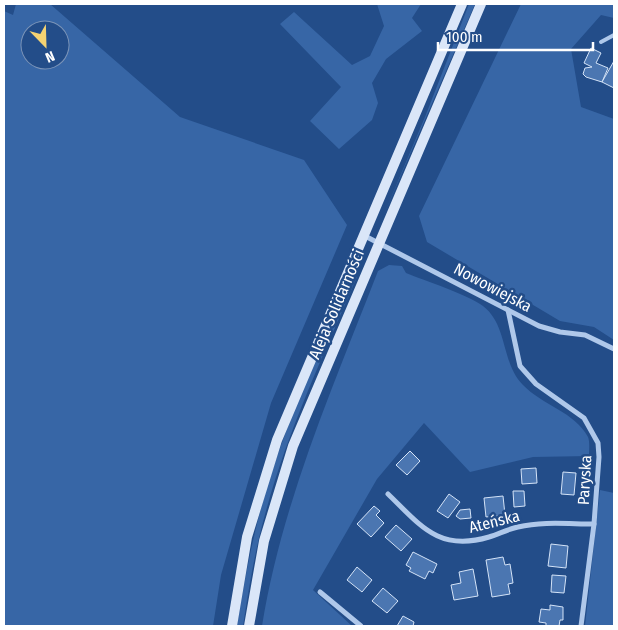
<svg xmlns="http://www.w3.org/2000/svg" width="618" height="630" font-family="'Fira Sans Condensed',sans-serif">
<rect width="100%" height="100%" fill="#234d89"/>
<g fill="#3766a6" fill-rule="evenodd">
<path d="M16,4h34l130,113 124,43 43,65 -76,178 -50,172 -8,51h-209v-615l9,4zM30,30h30v30h-30z"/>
<path d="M377,4h44l-9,14 10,13 -36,28 -14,24 6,20 -6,17 -33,29 -29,-28 31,-34 -61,-63 14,-12 58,53 18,-9 14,-30z"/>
<path d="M469,4h6l-93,215 43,-102z"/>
<path d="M521,4h93v14l-13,-3 -30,34 10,58 33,12v221l-20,-13 -34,-6 -133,-79 -8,-26z"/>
<path d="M389,265l13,1 4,7c19,8 61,21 77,33 25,19 18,57 40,79 19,20 52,27 65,52 2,5 1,13 1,19l-56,1 -63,15 -46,-49 -47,56 -64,111 39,36h-90c20,-124 71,-239 116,-355z"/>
<path d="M352,275l5,2c-33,77 -69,153 -91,234 -11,38 -17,76 -23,115h-6c8,-49 17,-98 32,-145 22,-71 54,-138 83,-206z"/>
<path d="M600,490l14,3v133h-29z"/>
</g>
<g fill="#4b76b1" stroke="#d4e3f7">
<path d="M591,48l10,5 -5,10 12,5 -6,14 -16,-5 -3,-3 2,-6 7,-1 -8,-4z"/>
<path d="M614,61v27l-12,-6z"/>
<path d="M410,451l10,10 -13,14 -11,-10z"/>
<path d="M536,468l1,15 -15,1 -1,-15z"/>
<path d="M563,472l13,1 -2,22 -13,-1z"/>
<path d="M513,491h11l1,15 -11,1z"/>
<path d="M449,494l11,8 -12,16 -11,-7z"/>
<path d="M503,496l2,19 -19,2 -2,-19z"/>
<path d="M374,506l6,5 -4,4 8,8 -13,14 -14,-13z"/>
<path d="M470,509l1,9 -11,1 -4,-3 4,-6z"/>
<path d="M396,525l16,14 -11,12 -16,-14z"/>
<path d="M551,544l17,2 -2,22 -18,-2z"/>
<path d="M413,552l24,12 -4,9 -4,-2 -4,8 -16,-8 2,-3 -5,-3z"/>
<path d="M503,557l2,8 5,-1 3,19 -5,1 2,10 -18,3 -6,-37z"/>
<path d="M357,567l15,13 -10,12 -15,-12z"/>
<path d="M473,569l5,27 -24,4 -3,-15 10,-2 -2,-11z"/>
<path d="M552,575l14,1 -2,17 -13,-1z"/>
<path d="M383,588l15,13 -11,12 -15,-12z"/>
<path d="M550,605l13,2v13h-3l-1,6h-13v-3l-7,-1 2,-13 9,1z"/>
<path d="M403,616l11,6 -1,4h-16z"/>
</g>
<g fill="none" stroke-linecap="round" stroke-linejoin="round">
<path stroke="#afc8ea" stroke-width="4" d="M601,42l13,-7"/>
<g stroke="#afc8ea" stroke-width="5">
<path d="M363,235l176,91 21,6 25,3 29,14"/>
<path d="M508,310l12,56 16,18 48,34 14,25 1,14 -5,67 -13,102"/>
<path d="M388,494c33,32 51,58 101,43 10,-3 19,-8 29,-10 25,-6 51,-3 76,-3"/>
<path d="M320,592l41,34"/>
</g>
<g stroke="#dae6f8" stroke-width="10">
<path d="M232,626l15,-89 30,-97 185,-436"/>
<path d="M249,626l15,-85 29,-95 188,-442"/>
</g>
</g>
<g text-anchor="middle" stroke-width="5" stroke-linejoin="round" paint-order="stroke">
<g font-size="16" fill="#fff" stroke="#234d89">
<text transform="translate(493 287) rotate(28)" y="6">Nowowiejska</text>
<text transform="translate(336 304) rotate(-67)" y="6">Aleja Solidarności</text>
<text transform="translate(584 480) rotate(-87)" y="6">Paryska</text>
<text transform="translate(494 521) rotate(-14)" y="6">Ateńska</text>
</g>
</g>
<rect width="618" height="630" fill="none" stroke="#ffffff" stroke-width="10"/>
<g transform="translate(45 45) rotate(157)"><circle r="24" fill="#234d89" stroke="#7b94b8"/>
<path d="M0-4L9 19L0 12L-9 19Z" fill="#f5d372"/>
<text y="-8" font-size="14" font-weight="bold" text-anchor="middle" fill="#ffffff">N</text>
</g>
<path d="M438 42v8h155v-8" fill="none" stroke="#ffffff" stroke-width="2.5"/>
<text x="446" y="42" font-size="15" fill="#ffffff" stroke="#234d89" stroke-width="4" paint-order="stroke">100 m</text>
</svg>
